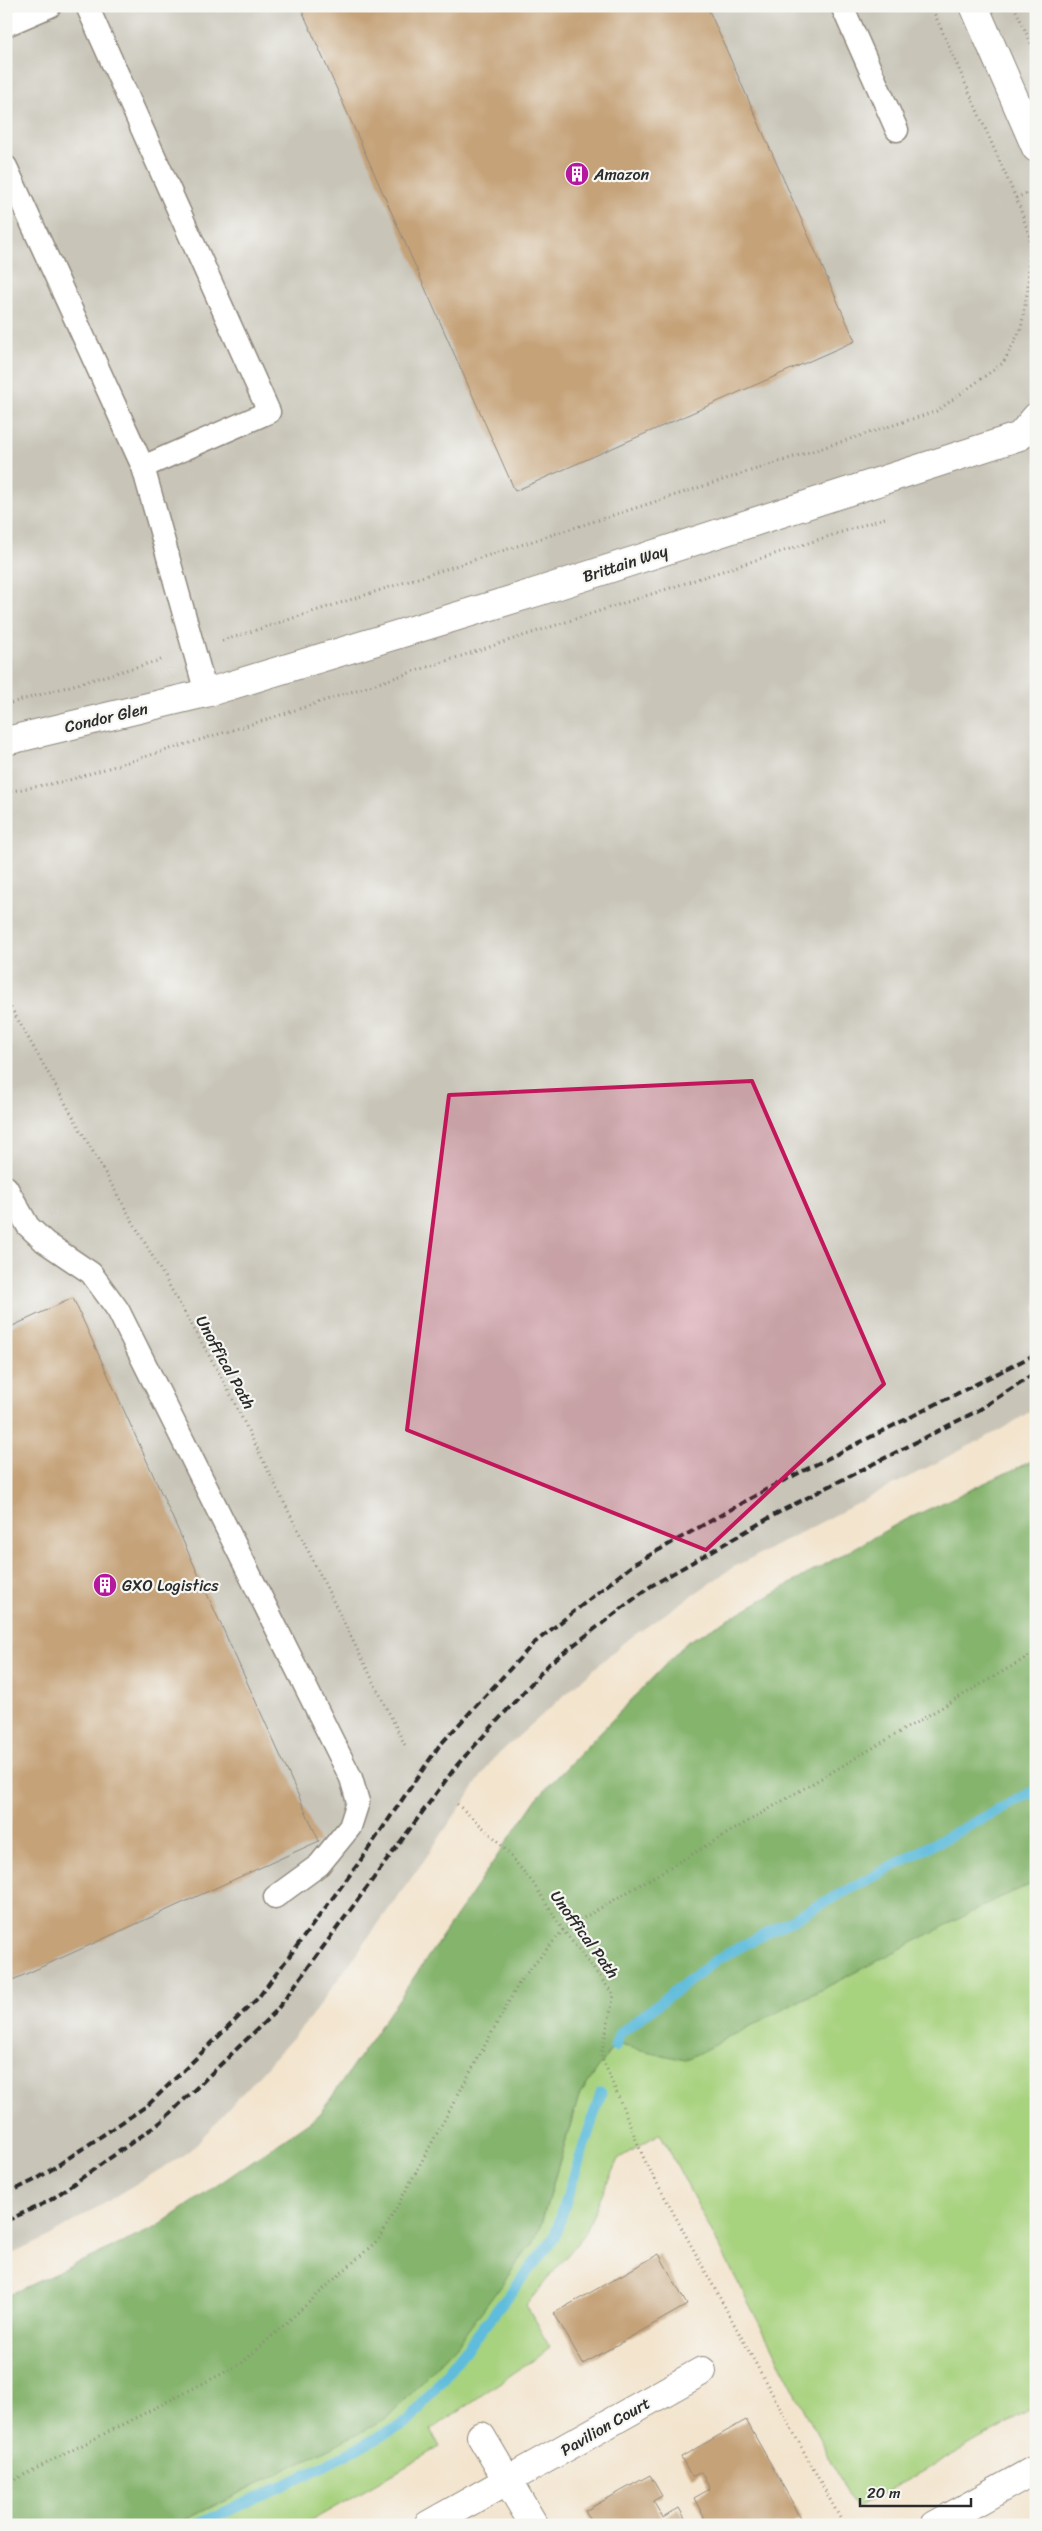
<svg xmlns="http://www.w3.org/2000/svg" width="1042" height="2531" font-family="Sriracha,sans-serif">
<rect width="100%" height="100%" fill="#f6f6f2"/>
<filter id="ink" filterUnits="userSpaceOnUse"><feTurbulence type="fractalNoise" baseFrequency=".02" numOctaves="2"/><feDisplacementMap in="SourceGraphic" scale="10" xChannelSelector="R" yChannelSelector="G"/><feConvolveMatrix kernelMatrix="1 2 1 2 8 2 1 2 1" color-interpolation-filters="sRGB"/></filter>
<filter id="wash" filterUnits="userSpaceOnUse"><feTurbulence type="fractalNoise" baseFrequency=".0096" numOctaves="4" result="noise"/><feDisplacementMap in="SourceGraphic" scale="20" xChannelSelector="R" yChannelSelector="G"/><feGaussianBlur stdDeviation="1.12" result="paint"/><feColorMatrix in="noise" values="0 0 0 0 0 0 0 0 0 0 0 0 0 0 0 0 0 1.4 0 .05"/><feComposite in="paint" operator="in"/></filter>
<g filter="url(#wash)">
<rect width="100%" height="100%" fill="#f3e4cd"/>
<path fill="#c8c4b8" d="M6,6h1030v1402l-36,22 -268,138 -109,75 -130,116 -70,103 -116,160 -118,130 -143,86 -40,19z"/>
<path fill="#a7d27e" stroke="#697e54" d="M1036,1792v615l-180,102 -196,-376 -42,26 -34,76 -58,70 24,43 -119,82 9,17 -136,78h-129l90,-45 272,-243 42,-141 36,-52z"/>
<path fill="#85b46d" stroke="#58704c" d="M1036,1459v423l-39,17 -312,161 -70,-16 -36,52 -42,141 -81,109 -71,74 -210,105h-169v-229l151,-69 163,-113 217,-316 150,-156 212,-119z"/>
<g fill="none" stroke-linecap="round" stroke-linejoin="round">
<g stroke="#5ebcdc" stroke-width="11">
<path d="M615,2047l4,-13 97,-74 320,-170"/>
<path d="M197,2525l115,-53 97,-51 145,-183 47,-145"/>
</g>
</g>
<g id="blocks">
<g fill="#c5a278">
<path d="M300,6h407l148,335 -340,150z"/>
<path d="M73,1298l246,543 -313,142v-654z"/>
<path d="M659,2254l28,51 -104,59 -29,-51z"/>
<path d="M746,2420l55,98 -13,7h-80l-14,-27 16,-9 -9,-17 -9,5 -11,-20z"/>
<path d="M650,2475l12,21 -9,5 10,17 16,-10 10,17h-96l-8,-14z"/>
</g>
</g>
</g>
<g filter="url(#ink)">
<use href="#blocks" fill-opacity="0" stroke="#8f887c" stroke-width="1"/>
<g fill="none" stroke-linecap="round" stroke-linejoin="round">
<g stroke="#8f887c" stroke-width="25">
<g id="lane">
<path d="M87,6l182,406 -126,55"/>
<path d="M842,6l55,124"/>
<path d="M6,25l44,-19"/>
<path d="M6,167l137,300 63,226"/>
<path d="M6,1187l22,39 17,16 46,31 27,37 233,468 7,24 -8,25 -31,38 -44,32"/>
</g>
</g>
<g stroke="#8f887c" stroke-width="30">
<g id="street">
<path d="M974,6l62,142"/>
<path d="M6,741l200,-48 334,-102 480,-155 16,-19"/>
<path d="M481,2436l53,89"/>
<path d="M428,2525l274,-154"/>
</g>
</g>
<g stroke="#8f887c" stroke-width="30">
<path id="primary" d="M935,2525l101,-56"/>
</g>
<g stroke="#8f887c" stroke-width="3" stroke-dasharray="1 4" stroke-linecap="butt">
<path d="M1014,6l22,48"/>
<path d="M1016,198l20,-9"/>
<path d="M222,641l715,-230 66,-48 18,-34 7,-41 2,-50 -11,-33 -88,-199"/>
<path d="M11,703l153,-44"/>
<path d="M6,792l60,-11 202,-62 620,-202"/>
<path d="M6,999l217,381 183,367"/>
<path d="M457,1804l41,37 35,42 30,47 51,65 -13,60 44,106 199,364"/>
<path d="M6,2484l235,-120 139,-126 140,-257 43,-51 473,-278"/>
</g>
<use href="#lane" stroke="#fff" stroke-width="22"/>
<use href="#street" stroke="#fff" stroke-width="28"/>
<use href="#primary" stroke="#fff" stroke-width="28"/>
<g stroke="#2b2b2b" stroke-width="4" stroke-dasharray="8 4" stroke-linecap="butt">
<path d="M6,2194l31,-15 111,-74 110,-107 100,-134 81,-118 94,-102 101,-80 135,-76 267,-134"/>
<path d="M6,2221l43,-20 112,-79 115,-111 181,-246 93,-102 101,-77 130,-75 198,-101 57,-38"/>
</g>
</g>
</g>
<path fill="#c2185b" fill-opacity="0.2" stroke="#c2185b" stroke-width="4" stroke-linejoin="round" d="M752,1081l132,303 -178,166 -299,-120 42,-335z"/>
<defs>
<g id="building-disc" transform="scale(1.25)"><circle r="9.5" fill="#b5179e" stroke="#f6f6f2"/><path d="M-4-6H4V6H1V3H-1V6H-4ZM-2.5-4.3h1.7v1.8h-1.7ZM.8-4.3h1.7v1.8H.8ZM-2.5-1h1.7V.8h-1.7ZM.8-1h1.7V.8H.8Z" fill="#fff"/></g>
</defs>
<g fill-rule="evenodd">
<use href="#building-disc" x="577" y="174"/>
<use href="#building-disc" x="105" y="1585"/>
</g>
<g text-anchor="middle" stroke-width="4.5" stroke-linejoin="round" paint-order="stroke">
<g font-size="16" fill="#2b2b2b" stroke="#f6f6f2" text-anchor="start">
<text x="594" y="180">Amazon</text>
<text x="122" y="1591">GXO Logistics</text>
</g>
<g font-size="16" fill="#2b2b2b" stroke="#f6f6f2">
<text transform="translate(625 563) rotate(-18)" y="6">Brittain Way</text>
<text transform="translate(106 717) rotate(-13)" y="6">Condor Glen</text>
<text transform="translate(226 1362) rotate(61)" y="6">Unoffical Path</text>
<text transform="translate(585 1934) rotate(54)" y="6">Unoffical Path</text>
<text transform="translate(605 2426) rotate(-30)" y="6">Pavilion Court</text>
</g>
</g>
<rect width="1042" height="2531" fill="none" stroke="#f6f6f2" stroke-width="25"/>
<path d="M860 2498v8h111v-8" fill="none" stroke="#2b2b2b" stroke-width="2.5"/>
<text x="867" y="2498" font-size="15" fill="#2b2b2b" stroke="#f6f6f2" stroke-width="4" paint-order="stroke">20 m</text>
</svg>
